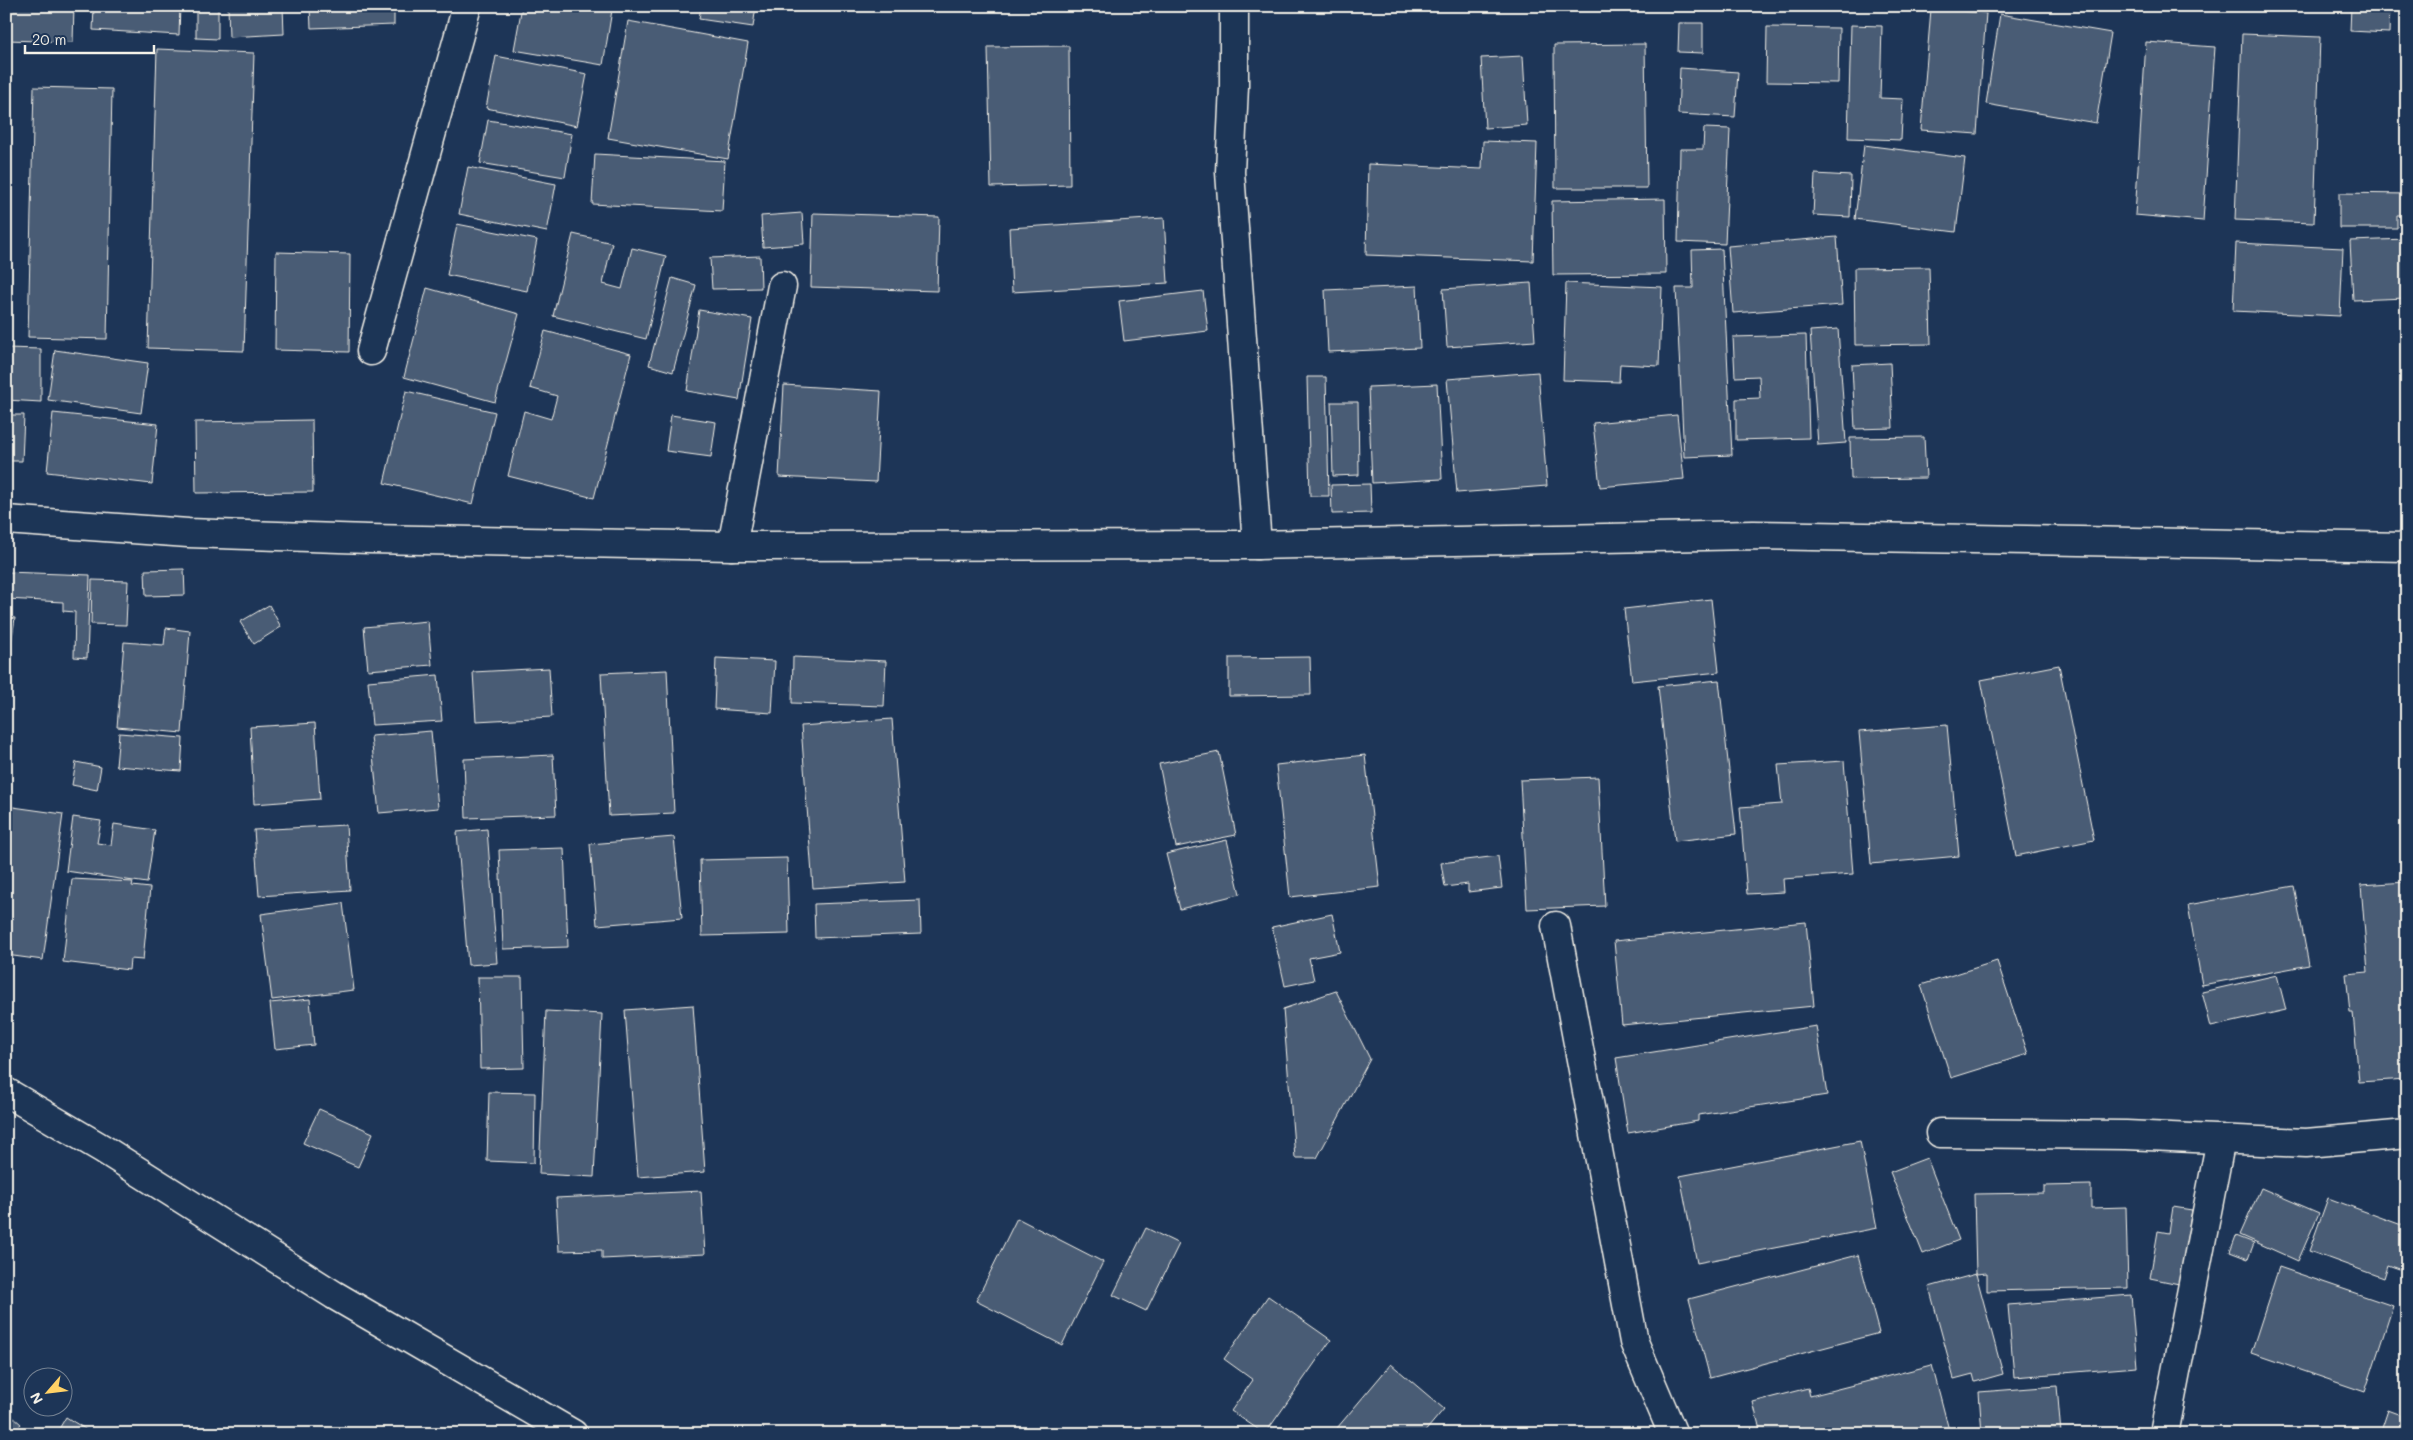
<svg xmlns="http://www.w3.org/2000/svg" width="2413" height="1440" font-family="Mali,sans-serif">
<rect width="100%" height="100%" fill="#1d3557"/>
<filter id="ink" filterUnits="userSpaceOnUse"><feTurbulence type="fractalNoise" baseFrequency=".02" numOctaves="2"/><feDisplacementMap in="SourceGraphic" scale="10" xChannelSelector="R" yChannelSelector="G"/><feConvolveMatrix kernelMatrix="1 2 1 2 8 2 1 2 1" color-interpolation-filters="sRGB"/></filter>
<g filter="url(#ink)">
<g fill="#485b74" stroke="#f4f1e8">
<path d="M6,6h68l-1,36 -67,-2z"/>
<path d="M94,6h86l-1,29 -86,-5z"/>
<path d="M196,6h22v33l-22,-1z"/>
<path d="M228,6h55l1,28 -55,3z"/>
<path d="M310,6h84v19l-83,3z"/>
<path d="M522,6h66l24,4 -9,55 -89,-15z"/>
<path d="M701,6h55l-3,21 -54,-8z"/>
<path d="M2351,6h39l-1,27 -39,-2z"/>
<path d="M1931,9l55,4 -9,121 -56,-4z"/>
<path d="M2000,14l111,19 -15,90 -110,-19z"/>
<path d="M628,21l120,22 -20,116 -120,-21z"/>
<path d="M1679,23h24v30l-25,-1z"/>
<path d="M1851,25l31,1 -2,72 23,1 -2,41 -53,-2z"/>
<path d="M1767,27l72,1 -1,55 -72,-1z"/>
<path d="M2242,34l78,3 -6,186 -79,-3z"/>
<path d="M2146,42l69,5 -12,174 -68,-6z"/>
<path d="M1645,44l2,144h-92l-1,-143z"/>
<path d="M1069,46l1,139 -79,2 -3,-140z"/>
<path d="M157,49l97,4 -10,298 -96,-3z"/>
<path d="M496,56l91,18 -10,52 -91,-18z"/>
<path d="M1523,56l4,69 -42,3 -4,-70z"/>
<path d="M1680,68l58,4 -3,45 -57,-3z"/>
<path d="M34,87l78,2 -5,250 -79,-2z"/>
<path d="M488,120l84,14 -7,43 -85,-14z"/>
<path d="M1704,128l26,1 -5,115 -47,-2 2,-93h23z"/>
<path d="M1483,141l54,2 -4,118 -167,-6 2,-91 114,5z"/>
<path d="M1864,145l101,13 -9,74 -101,-13z"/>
<path d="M595,154l130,7 -3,50 -130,-7z"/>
<path d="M468,167l88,17 -9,48 -88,-18z"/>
<path d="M1815,174l36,2 -1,41 -37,-2z"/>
<path d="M2339,193l68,1v21h-10v13h-58z"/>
<path d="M1665,199l1,75 -113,1 -1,-74z"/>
<path d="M802,213l2,31 -41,3 -2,-31z"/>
<path d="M813,213l126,4 -2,74 -126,-4z"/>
<path d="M1164,218l4,65 -156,9 -3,-64z"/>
<path d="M457,224l80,16 -10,51 -80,-16z"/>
<path d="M573,234l39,9 -9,41 19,5 10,-41 34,8 -20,83 -93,-23z"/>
<path d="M1837,237l5,68 -109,8 -5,-67z"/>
<path d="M2407,239v59l-54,2 -3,-59z"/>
<path d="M2236,243l107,5 -3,68 -107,-5z"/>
<path d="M1722,249l10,206 -48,2 -8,-169h17l-1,-38z"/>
<path d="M276,252l74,2 -1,98 -74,-2z"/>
<path d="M760,256l1,32 -49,1 -2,-31z"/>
<path d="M1929,267l2,77 -76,1 -1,-77z"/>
<path d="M672,278l24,7 -23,87 -24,-7z"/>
<path d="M1531,283l4,58 -88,6 -4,-58z"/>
<path d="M1566,283l96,4 -3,79 -39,-2 -1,18 -56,-2z"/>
<path d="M1417,286l3,62 -92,4 -3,-62z"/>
<path d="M427,288l92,26 -24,88 -91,-25z"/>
<path d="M1203,291l5,40 -84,10 -5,-40z"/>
<path d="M699,310l53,9 -13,81 -52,-9z"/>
<path d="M1838,329l8,114 -28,2 -8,-114z"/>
<path d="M545,331l86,23 -37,144 -86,-22 16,-65 27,8 6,-23 -27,-8z"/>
<path d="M1806,335l3,103 -73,2v-41l24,-1 -1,-22 -24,1 -2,-40z"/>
<path d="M6,348l35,1v53l-35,-2z"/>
<path d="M55,350l93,13 -7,50 -93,-13z"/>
<path d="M1890,363l3,65 -38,1 -3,-64z"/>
<path d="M1538,372l9,114 -90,7 -10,-114z"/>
<path d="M1307,377h19l3,119h-19z"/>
<path d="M1437,384l5,95 -70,4 -4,-96z"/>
<path d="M784,385l97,6 -5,91 -97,-5z"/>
<path d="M406,391l89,21 -22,92 -89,-21z"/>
<path d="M1331,402h27l1,73 -26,1z"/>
<path d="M53,413l105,11 -6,60 -105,-12z"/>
<path d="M6,415h18l-2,46h-16z"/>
<path d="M671,415l45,7 -5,35 -45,-6z"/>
<path d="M1677,415l7,64 -84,8 -7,-64z"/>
<path d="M312,420l1,72 -117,1 -1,-71z"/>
<path d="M1924,437l2,41 -75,1 -1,-41z"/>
<path d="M1370,484l1,29 -39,1 -1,-29z"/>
<path d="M184,569l1,26 -39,1 -1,-26z"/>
<path d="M6,572l84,3 -3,83 -13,-1 1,-45 -12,-1v-9l-57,-3z"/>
<path d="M92,580l36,1 -2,44 -35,-1z"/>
<path d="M1711,599l8,73 -87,9 -8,-72z"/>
<path d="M269,605l12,22 -27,17 -14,-22z"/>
<path d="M6,617l9,1 -4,26 -5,-1z"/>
<path d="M428,621l4,44 -64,5 -4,-43z"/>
<path d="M166,628l24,3 -8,102 -65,-6 7,-85 40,3z"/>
<path d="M793,657l93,4 -2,45 -92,-3z"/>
<path d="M1310,657l1,38 -82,1v-38z"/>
<path d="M716,658l59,3 -3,52 -58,-4z"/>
<path d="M2059,665l35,175 -78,16 -35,-176z"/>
<path d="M549,668l3,49 -76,4 -3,-49z"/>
<path d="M667,670l7,143 -65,3 -8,-143z"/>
<path d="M438,675l4,46 -70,4 -4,-44z"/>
<path d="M1719,680l17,154 -61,7 -17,-155z"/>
<path d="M892,719l13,163 -92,6 -12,-162z"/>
<path d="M315,723l5,76 -66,5 -4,-77z"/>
<path d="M1947,725l12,131 -88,8 -12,-132z"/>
<path d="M431,731l7,77 -59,5 -8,-77z"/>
<path d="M119,733l64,5 -2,33 -65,-5z"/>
<path d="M1219,752l17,83 -60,12 -17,-83z"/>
<path d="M553,755l3,60 -90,3 -2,-59z"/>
<path d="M1365,755l15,132 -90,10 -14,-132z"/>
<path d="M1844,761l9,113 -70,5 1,13 -37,2 -7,-87 42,-3 -4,-39z"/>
<path d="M76,762l25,5 -4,23 -25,-5z"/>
<path d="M1598,777l7,129 -78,3 -7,-129z"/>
<path d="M6,806l57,8 -20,146 -37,-5z"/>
<path d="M73,817l28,4 -4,22 14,2 3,-21 41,6 -8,53 -81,-12z"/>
<path d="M346,825l4,65 -91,6 -5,-66z"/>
<path d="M487,829l10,134 -29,2 -11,-133z"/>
<path d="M674,837l8,81 -85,7 -7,-81z"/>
<path d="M1227,840l13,54 -60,15 -14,-55z"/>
<path d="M564,848l4,99 -65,2 -4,-99z"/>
<path d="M1498,856l4,32 -34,4v-8l-23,3 -4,-24z"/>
<path d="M787,858l2,76 -87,2 -2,-76z"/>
<path d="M72,879l61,3 -1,4 18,2 -7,72 -13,-1 -1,11 -66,-8z"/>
<path d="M2407,882v197l-48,3 -6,-70h-3l-4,-38 22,-2 -7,-87z"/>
<path d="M2294,886l15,79 -107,20 -14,-80z"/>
<path d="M920,900l1,34 -106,4 -1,-34z"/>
<path d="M343,903l11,87 -82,10 -11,-86z"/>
<path d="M1332,914l8,38 -31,6 5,22 -29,6 -13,-59z"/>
<path d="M1806,922l8,84 -192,19 -8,-84z"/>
<path d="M1997,961l31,93 -77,24 -30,-93z"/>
<path d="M2277,975l9,35 -75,17 -9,-35z"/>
<path d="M478,977h44l2,91 -44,1z"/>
<path d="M1336,991l34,68 -53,99h-22l-12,-149z"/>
<path d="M310,999l4,46 -39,4 -5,-46z"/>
<path d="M693,1005l12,167 -67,5 -13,-167z"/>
<path d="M546,1011l56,3 -8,163 -55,-3z"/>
<path d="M1816,1026l11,69 -129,20v6l-70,12 -12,-75z"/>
<path d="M489,1092l46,1 -1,70 -47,-2z"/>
<path d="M319,1109l54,24 -15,34 -55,-24z"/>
<path d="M1860,1141l17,87 -180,35 -17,-87z"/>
<path d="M1927,1158l32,82 -36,14 -33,-82z"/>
<path d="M2091,1185v23l35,-1 2,81 -141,3v-18l-11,1 -2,-80 70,-1v-7z"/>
<path d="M2261,1188l58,25 -21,48 -58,-26z"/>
<path d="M701,1191l4,63 -103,5v-9l-43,1 -3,-53z"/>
<path d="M2328,1198l79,29v45l-20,-7 -4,13 -74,-27z"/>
<path d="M2173,1207l19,3 -13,74 -29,-6 8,-47 11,2z"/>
<path d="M1017,1218l86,44 -41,83 -86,-44z"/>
<path d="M1146,1228l33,16 -33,67 -33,-16z"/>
<path d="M2236,1236l18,7 -6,16 -18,-7z"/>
<path d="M1858,1255l21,78 -169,45 -21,-79z"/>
<path d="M2279,1267l114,39 -28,86 -114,-39z"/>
<path d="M1976,1274l27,100 -28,8 -2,-8 -19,5 -25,-92z"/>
<path d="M2131,1295l6,72 -123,10 -6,-72z"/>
<path d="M1268,1296l63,44 -66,94 -34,-23 22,-31 -29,-21z"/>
<path d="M1391,1364l53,45 -21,25h-91z"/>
<path d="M1932,1365l18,69h-189l-8,-32 55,-14 2,8z"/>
<path d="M2057,1386l4,48h-79l-3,-42z"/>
<path d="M2388,1410l19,7v17h-27z"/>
<path d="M6,1411l15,13 -8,10h-7z"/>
<path d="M66,1417l27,17h-37z"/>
</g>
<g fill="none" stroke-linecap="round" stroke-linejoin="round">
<g stroke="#f4f1e8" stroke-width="31">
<g id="minor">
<path d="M1234,6v80l-4,86 27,373"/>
<path d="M371,351l96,-345"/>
<path d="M6,520l182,13 181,6 363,7 525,-1 496,-10 654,12"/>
<path d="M732,546l50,-260"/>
<path d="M1556,926l78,416 39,92"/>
<path d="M1940,1133l186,2 180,8 101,-9"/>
<path d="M2164,1434l57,-295"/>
</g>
</g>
<g stroke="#f4f1e8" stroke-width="31">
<path id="tertiary" d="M6,1092l97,57 231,146 239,139"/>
</g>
<use href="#minor" stroke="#1d3557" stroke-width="28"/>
<use href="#tertiary" stroke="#1d3557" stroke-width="28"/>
</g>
</g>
<rect width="2413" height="1440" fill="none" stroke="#1d3557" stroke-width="25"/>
<rect x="12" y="12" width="2388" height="1415" fill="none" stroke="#f4f1e8" stroke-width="2" filter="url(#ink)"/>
<g transform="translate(48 1392) rotate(242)"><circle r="24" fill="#1d3557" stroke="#738091"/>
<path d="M0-4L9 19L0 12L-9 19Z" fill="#ffd166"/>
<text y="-8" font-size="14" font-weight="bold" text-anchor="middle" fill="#f4f1e8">N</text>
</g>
<path d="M25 45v8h129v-8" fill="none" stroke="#f4f1e8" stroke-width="2.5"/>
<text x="32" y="45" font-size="15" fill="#f4f1e8" stroke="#1d3557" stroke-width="4" paint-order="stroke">20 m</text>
</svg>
